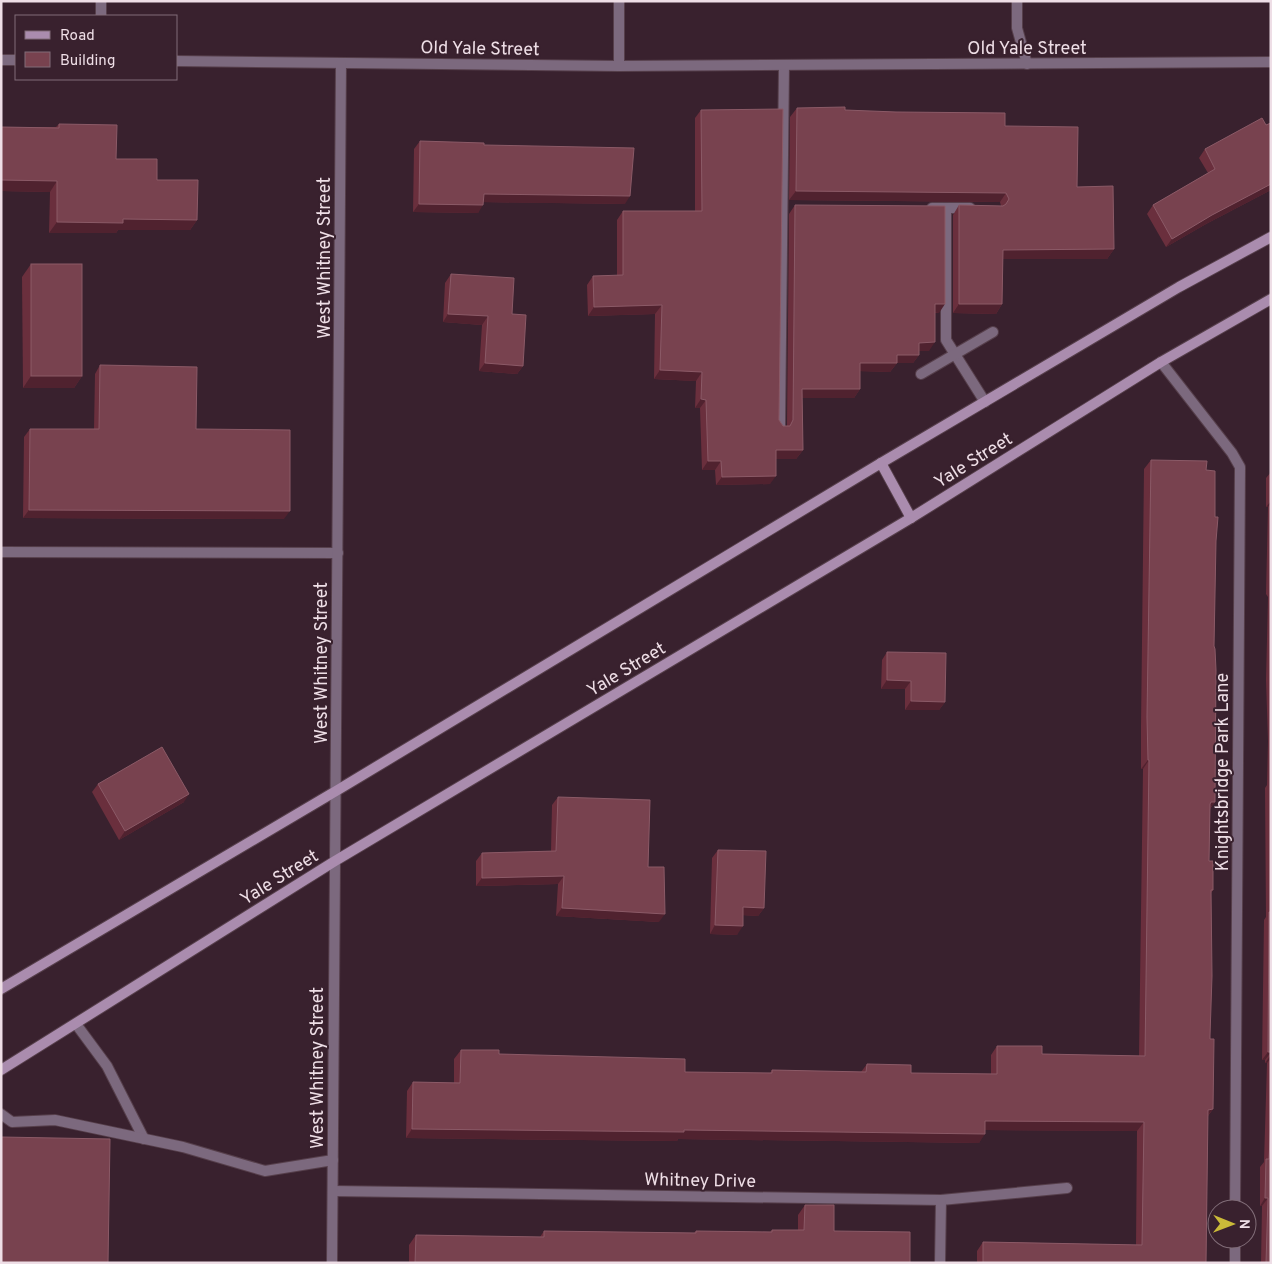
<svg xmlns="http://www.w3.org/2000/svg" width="1272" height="1264" font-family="Overpass,sans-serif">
<rect width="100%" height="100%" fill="#39212e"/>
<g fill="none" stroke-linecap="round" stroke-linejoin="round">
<g stroke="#563f4b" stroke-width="12">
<g id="service">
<path d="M1017,1v27l10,36"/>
<path d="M1,552l337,1"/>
<path d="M76,1024l31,42 37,73"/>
<path d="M1,1114l11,8 43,-2 128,27 82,24 68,-11"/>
</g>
</g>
<g stroke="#563f4b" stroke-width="12">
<g id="minor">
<path d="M101,16v-15"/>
<path d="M619,66v-65"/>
<path d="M932,208h38"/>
<path d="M946,208v132l39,62"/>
<path d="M1161,362l71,91 8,14 -5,742"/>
<path d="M921,374l72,-42"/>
<path d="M780,429l4,-364"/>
<path d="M333,1191l608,9 126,-12"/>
<path d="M940,1263l1,-63"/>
<path d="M1235,1263v-24"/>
</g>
</g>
<g stroke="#563f4b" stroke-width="12">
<g id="tertiary">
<path d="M1,60h15"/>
<path d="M176,61l443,5 652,-4"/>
<path d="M332,1263l9,-1200"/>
</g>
</g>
<g stroke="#563f4b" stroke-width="12">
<g id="secondary">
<path d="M881,463l30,55"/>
<path d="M1,989l335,-198 545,-328 298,-176 92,-50"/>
<path d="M1,1070l334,-209 576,-343 250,-156 110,-63"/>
</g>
</g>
<use href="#service" stroke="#7c697e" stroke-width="10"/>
<use href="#minor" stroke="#7c697e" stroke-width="10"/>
<use href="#tertiary" stroke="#7c697e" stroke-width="10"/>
<use href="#secondary" stroke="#aa8cae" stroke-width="10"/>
</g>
<g fill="#6a2f3d">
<path d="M797,108l48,2 160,16 72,61 37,62 -7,10h-104l-1,45 -6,10 -43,-1v-98l6,-10 42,1 -1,-4 -211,-2 1,-83z"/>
<path d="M701,110l78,310 4,6h4l2,-212 6,-9 144,108h-4l-6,38h-10v4l-6,8h-16l-7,9 -30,-1v18l-6,9h-52l1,52 -7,9h-20l-6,25 -54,1 -1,-15h-13l-2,-62h-5l1,-27 -42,-2 1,-65 -67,2 -1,-31 6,-9h24v-56l6,-9h72v-93z"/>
<path d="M1271,123v67l-65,34 -40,23 -19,-33 6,-9 55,-32 -9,-15 6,-9z"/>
<path d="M59,124l57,35 41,21 40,40 -7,10h-72l-2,3h-67l1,-41 -49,-1v-64h55z"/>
<path d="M420,141l64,4 141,59 -142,-2 -5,11 -65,-1 1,-63z"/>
<path d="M31,264l51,112 -8,12h-51l-1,-111z"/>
<path d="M451,274l61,40 11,52 -6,8 -38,-3 3,-46 -39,-3 2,-39z"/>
<path d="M100,365l96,64 88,90 -261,-1 1,-81 6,-8h64l1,-55z"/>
<path d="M1151,460l55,10 10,71 -2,105 1,156 -5,7 -1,52 4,29 -2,3 -1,143 3,73 -5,7 -2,147h-229v-12l6,-9 153,3 1,-114 -152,-1 -6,13 -301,-4 -1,2 -271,-3 1,-47 6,-9 41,1v-24l7,-9 38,4 186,18 85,1 2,-3 89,2 6,-8 44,9 80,1v-19l6,-9 45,8 97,2 4,-287h-2v-43l3,-257z"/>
<path d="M1271,472v791h-10l1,-57h-2v-39l4,-5 3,-99h-2v-3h-3l2,-140 2,-3 -1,-129 2,-3 1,-44 -2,-61 2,-83 -2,-3 2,-87h-2v-29z"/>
<path d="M887,652l58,50 -6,8h-34v-21h-24l1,-29z"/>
<path d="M98,784l86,18 -65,38 -27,-48z"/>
<path d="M558,797l90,70 11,55 -103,-6 2,-32 -82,2v-25l6,-8 69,-2 1,-46z"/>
<path d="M718,850l46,58 -6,8 -15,-1 -6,20 -27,-1 2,-76z"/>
<path d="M805,1205l29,26 76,32h-501v-18l7,-10 124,2 4,-6 150,2 2,-2 74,1 2,-2h26v-15z"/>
</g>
<g fill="#50222f">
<path d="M1,180l56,1 -7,11 -49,-1z"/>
<path d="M1271,184v6l-65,34 -40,23 6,-8 40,-24z"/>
<path d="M796,191l210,2 -6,9 -211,-2z"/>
<path d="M484,194l146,2 -5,8 -147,-2z"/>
<path d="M419,204l64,1 -5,8 -65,-1z"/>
<path d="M123,219l74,1 -7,10h-72l-2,3h-67l8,-11z"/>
<path d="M1114,249l-7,10h-111l7,-9z"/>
<path d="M935,304h10l-6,9 -10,-1z"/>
<path d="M959,304h43l-6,10 -43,-1z"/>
<path d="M662,305l-7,9 -67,2 6,-9z"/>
<path d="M448,314l40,2 -6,9 -39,-3z"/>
<path d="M935,342l-6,9h-16l6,-8z"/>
<path d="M897,355h22l-6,8h-16l-7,9 -36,-1 6,-8z"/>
<path d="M485,363l38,3 -6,8 -38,-3z"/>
<path d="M660,370l42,2 -6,9 -42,-2z"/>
<path d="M31,376h51l-8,12h-51z"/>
<path d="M802,389h58l-6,9h-58z"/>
<path d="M701,399l5,1 -6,8h-5z"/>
<path d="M776,450h27l-7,9h-26z"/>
<path d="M708,461h13l-6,9h-13z"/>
<path d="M776,476l-6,8 -54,1 6,-8z"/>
<path d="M1271,501v2l-3,4h-2z"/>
<path d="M29,510l261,1 -6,8 -261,-1z"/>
<path d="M887,680l24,1 -6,8h-24z"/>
<path d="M911,701l34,1 -6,8h-34z"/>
<path d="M1148,760h1l-6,9h-2z"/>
<path d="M189,794l-5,8 -65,38 6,-9z"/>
<path d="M1211,802h4l-7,9h-3z"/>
<path d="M564,876l-6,8 -82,2 6,-8z"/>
<path d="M743,907l21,1 -6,8 -20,-1z"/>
<path d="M562,908l103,6 -6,8 -103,-6z"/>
<path d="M715,925l28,1 -6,9 -27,-1z"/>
<path d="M1268,1052h3l-6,8h-3z"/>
<path d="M1271,1055v3l-4,5h-2z"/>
<path d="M1213,1109l-7,9 2,-8z"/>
<path d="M985,1121l159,1 -7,9 -158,-1z"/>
<path d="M412,1129l272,1 301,4 -6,9 -301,-4 -1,2 -271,-3z"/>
<path d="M1265,1198h3l-6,8h-2z"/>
</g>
<g fill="#78424f" stroke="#8b5a67">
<path d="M845,107v3l51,2 109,1v13l73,1 -1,60 36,-1 1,63 -111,1 -1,54h-43v-99l44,1 3,-2 3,-5 -3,-6 -210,-2 1,-83z"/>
<path d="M783,109l-4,311 4,6h7l3,-6 2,-215 150,1v98h-10v38l-16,1v12h-22v8h-37v26h-58l1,61h-27v26l-54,1 -1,-16h-13l-2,-61 -5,-1 1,-27 -42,-2 2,-65 -68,2 -1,-31 30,-1v-64h79l-1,-101z"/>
<path d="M1262,118l4,7 5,-2v61l-59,31 -40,24 -19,-34 62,-36 -10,-20z"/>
<path d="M59,124l58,1 -1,34h41v21h41l-1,40 -74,-1v4l-66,-1v-41l-56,-1v-53l58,1z"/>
<path d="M420,141l64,2v2l150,3 -4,48 -146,-2 -1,11 -64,-1z"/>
<rect x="31" y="264" width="51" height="112"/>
<path d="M451,274l63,4 -2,36 14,1 -3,51 -38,-3 3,-47 -40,-2z"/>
<path d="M100,365l97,2 -1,62 94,1v81l-261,-1 1,-81h69z"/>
<path d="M1151,460l56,1 -1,9 9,1v46h3l-2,24 -2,105 1,3 1,21 -1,132h-4l-1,2 -1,57h4v29h-2l1,86 -2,60v3h4l-1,70 -5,1 -2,153h-223v-21l159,3 2,-123 -159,-1v13l-301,-4v2l-272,-3 1,-47 47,1 1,-33h38v4l186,5v13l87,1v-3l94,2 1,-8 44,1v8l86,1v-28h45v8l103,2 4,-296h-1l-1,-43z"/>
<path d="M887,652l59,1 -1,49 -34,-1v-20l-24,-1z"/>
<path d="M162,747l27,47 -64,37 -27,-47z"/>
<path d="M558,797l92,3 -2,67h16l1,47 -103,-6 2,-32 -82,2v-25l74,-2z"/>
<path d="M718,850l48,1 -2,57 -21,-1v19l-28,-1z"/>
<path d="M1269,912h2v140h-3z"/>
<path d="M1271,1121v142h-5l2,-65h-3l1,-39h3z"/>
<path d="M1,1137l109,2 -2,124h-107z"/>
<path d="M805,1205h29v26l76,1v31h-495l1,-28 128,2v-6l152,2v-2l76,1v-2h32z"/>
</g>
<g text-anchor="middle" stroke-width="4" stroke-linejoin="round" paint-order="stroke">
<g font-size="18" fill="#eedee6" stroke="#39212e">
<text transform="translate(480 48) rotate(1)" y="6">Old Yale Street</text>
<text x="1027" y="54">Old Yale Street</text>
<text transform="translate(324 258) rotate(-90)" y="6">West Whitney Street</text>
<text transform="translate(973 460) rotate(-32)" y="6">Yale Street</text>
<text transform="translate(321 663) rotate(-90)" y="6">West Whitney Street</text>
<text transform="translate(626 669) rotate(-31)" y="6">Yale Street</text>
<text transform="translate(1222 772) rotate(-90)" y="6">Knightsbridge Park Lane</text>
<text transform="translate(279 877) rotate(-32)" y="6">Yale Street</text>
<text transform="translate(317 1068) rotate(-90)" y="6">West Whitney Street</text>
<text transform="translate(700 1180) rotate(1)" y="6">Whitney Drive</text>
</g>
</g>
<rect width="1272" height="1264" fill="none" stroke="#eedee6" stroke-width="5"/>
<rect x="15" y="15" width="162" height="65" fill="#39212e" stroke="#816d78"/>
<rect x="25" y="31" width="25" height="8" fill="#aa8cae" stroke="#816d78"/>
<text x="60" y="40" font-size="15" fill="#eedee6">Road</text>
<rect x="25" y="52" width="25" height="15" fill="#78424f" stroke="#816d78"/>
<text x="60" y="65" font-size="15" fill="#eedee6">Building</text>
<g transform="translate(1232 1224) rotate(91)"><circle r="24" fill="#39212e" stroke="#816d78"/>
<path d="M0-4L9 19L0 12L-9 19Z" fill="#cbba39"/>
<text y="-8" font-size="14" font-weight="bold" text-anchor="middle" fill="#eedee6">N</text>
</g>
</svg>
